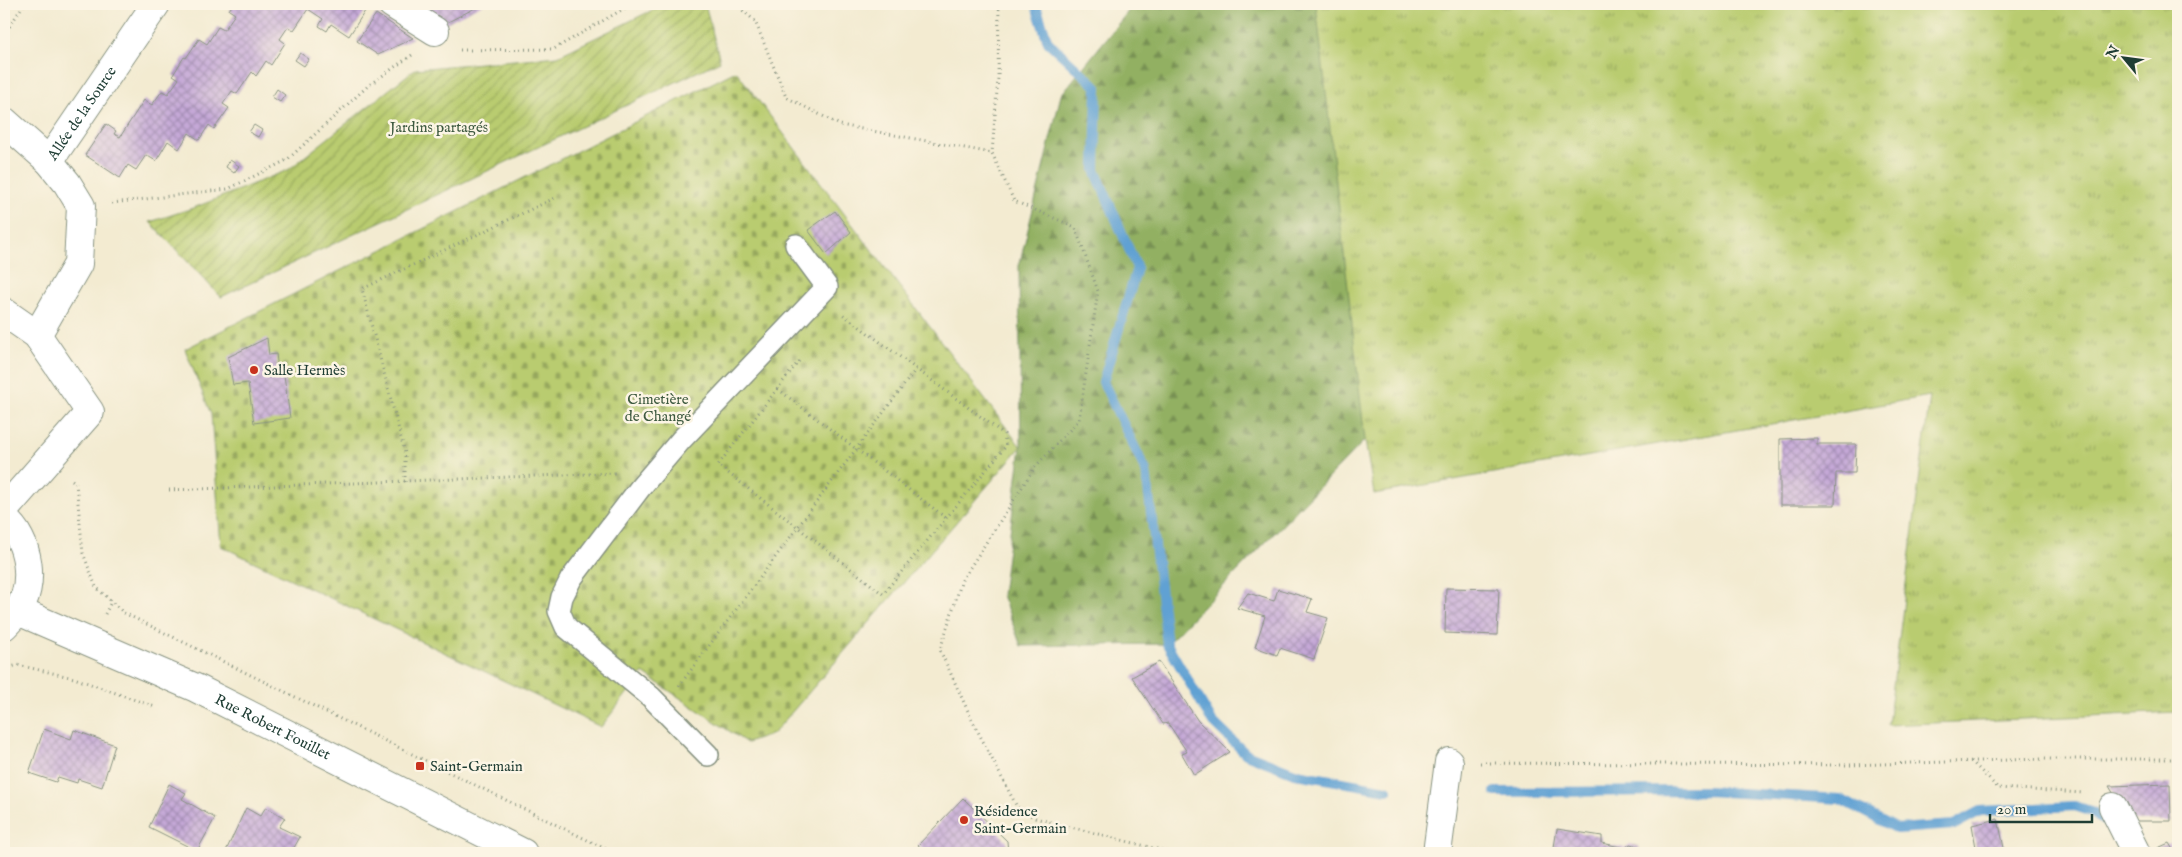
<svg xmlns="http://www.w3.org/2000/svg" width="2182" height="857" font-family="'IM FELL English',serif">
<defs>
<pattern id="grass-tufts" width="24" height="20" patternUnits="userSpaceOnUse" patternTransform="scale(1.25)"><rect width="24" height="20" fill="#b9cc70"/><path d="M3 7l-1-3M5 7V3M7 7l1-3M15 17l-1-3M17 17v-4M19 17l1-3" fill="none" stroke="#96a75d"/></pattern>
<pattern id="forest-firs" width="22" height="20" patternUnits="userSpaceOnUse" patternTransform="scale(1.25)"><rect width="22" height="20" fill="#92b062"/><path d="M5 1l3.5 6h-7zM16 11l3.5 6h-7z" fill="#779052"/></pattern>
<pattern id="cemetery-stones" width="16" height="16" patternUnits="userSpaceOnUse" patternTransform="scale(1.25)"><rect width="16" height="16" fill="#b9cc70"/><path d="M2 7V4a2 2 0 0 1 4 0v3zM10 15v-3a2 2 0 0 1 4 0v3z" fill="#96a75d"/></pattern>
<pattern id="garden-furrows" width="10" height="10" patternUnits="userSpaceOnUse" patternTransform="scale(1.25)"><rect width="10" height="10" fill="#b9cc70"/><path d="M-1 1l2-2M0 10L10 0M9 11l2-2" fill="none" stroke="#96a75d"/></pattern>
<pattern id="building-cross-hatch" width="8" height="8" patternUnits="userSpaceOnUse" patternTransform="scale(1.25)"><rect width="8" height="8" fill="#c5a8d7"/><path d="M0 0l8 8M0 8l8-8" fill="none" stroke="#9f8aaf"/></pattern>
</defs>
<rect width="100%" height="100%" fill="#fcf5e5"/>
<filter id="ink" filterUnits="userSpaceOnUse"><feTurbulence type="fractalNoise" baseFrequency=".02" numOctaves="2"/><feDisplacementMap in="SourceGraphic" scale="10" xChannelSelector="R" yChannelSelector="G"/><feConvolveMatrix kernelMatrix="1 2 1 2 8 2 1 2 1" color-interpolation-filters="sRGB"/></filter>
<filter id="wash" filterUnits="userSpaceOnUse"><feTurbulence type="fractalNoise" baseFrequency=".0096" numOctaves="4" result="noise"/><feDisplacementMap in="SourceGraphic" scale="20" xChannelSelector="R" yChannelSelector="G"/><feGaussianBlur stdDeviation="1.12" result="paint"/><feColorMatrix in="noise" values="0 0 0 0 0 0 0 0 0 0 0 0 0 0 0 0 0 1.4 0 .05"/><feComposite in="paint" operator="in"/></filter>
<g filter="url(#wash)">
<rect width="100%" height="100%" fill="#f3ebd1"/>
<path fill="url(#grass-tufts)" stroke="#6c8452" d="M1291,4h887v708l-290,13 42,-329 -556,98z"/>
<path fill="url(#forest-firs)" stroke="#58764b" d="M1134,4h182l49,436 -198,204 -146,2 -19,-51 19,-148 -2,-181 42,-171z"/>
<path fill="url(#cemetery-stones)" stroke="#6c8452" d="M736,71l285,376 -248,287 -26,9 -104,-70 -42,54 -380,-181 -10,-132 -26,-65z"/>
<path fill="url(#garden-furrows)" stroke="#6c8452" d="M665,4h40l15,57 -499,236 -71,-75 46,-15 92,-37 127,-101 143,-13z"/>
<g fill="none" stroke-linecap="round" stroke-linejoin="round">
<g stroke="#60a1d3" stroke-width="10">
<path d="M1037,4v5l11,33 49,45 -2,83 42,98 -34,114 43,89 21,173 45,77 34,33 51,20 90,16"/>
<path d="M1495,792l212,-1 133,8 57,30 57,-4 26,-14 95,-5 18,6 17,13 2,4"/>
</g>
</g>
<g id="blocks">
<g fill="url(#building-cross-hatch)">
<path d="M233,4h128l6,4 -18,28 -18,-12 -4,7 -8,-5 4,-7 -15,-10 -14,21 -6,-3 -8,12 5,4 -14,22 -5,-4 -10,15 -4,-4 -15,22 -5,-3 -9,13 6,4 -15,21 -5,-4 -10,15 -10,-7 -10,16 -11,-8 -12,20 -10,-6 -10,15 -8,-5 -8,13 -35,-23 21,-31 10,7 -2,3 6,3 24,-37 8,5 10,-14 6,3 11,-15 -6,-4 11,-18 2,1 13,-19 8,5 11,-17 6,3 11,-16 -6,-4z"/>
<path d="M417,4h66l-37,19z"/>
<path d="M376,14l37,24 -35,17 -21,-14z"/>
<path d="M300,53l9,6 -5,7 -9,-6z"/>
<path d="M277,89l8,6 -5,7 -8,-5z"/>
<path d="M254,125l8,5 -4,7 -9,-5z"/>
<path d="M230,160l9,6 -5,7 -8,-6z"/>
<path d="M835,211l16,21 -25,22 -18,-24z"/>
<path d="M267,338l2,17 7,-1 2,15 5,-1 7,50 -36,5 -6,-40 -15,2 -5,-28z"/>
<path d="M1817,438v6h39l-1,29h-19l-1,32h-55v-66z"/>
<path d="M1446,588l53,1 -2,46 -52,-2z"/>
<path d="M1278,589l34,10 -5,13 21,6 -14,41 -34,-11 -3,7 -22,-8 10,-31 -28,-8 11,-15 26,8z"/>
<path d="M1159,662l39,59 32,31 -36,23 -12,-21 5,-2 -19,-29 -5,1 -31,-47z"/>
<path d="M44,729l27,10 3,-9 41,15 -13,42 -24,-8 -1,4 -19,-6 -2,5 -27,-9z"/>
<path d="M169,784l17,9 -4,6 33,19 -18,33 -48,-24z"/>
<path d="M2170,784l1,37h-41l-21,-35z"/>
<path d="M963,798l44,43 1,12h-81l-9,-8z"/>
<path d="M266,807l19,11 -6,9 21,10 -9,16h-66l21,-45 14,8z"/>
<path d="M1998,819l7,34h-28l-5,-28z"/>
<path d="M1557,829l45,7v7l23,5 5,-4 8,2 3,5 8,2h-96z"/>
<path d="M2169,843l6,10h-28z"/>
</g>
</g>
</g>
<g filter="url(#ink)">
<use href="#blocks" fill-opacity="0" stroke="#899482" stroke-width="1"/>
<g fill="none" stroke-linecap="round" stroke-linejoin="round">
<g stroke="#899482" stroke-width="24">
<path id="service" d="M708,755l-57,-58 -85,-70 -7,-16 3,-14 9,-18 69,-91 41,-48 146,-153 -31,-42"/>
</g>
<g stroke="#899482" stroke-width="30">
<g id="minor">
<path d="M392,4l43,27"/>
<path d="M4,121l45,40 18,22 14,23 -3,58 -41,71"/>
<path id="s1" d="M49,161l107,-157"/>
<path d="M4,312l33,23 53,77 -86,98"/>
<path d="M2113,807l23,46"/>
<path d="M1437,853l12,-91"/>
</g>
</g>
<g stroke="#899482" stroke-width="30">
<g id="tertiary">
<path d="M4,519c26,21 32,66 13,93 -4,5 -9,10 -13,14"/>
<path id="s2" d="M18,611l178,77 327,165"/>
</g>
</g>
<g stroke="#899482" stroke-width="3" stroke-dasharray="1 4" stroke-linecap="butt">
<path d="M735,4l20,17 31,76 54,28 152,28"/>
<path d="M999,4l-1,74 -6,75 22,48 61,26 23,64 -19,129 -44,47 -73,113 -22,70 32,70 45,87 18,11 138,35"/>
<path d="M4,35l20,-31"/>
<path d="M460,50l94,-1 78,-45"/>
<path d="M112,203l116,-14 59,-29 82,-75 43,-30"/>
<path d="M799,361l-81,104 165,129 123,-148 -2,-12 -163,-121"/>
<path d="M778,389l168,129"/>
<path d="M72,480l4,3 7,70 13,34 28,26 490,240"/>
<path d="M405,482v-29l-43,-164 195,-92"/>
<path d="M169,490l446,-17"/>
<path d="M105,614l6,-12"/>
<path d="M4,669l14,-4 56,13 81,29"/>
<path d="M679,686l237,-317"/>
<path d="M1971,761l27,27 86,5"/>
<path d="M1480,763l370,2 191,-6h137"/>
</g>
<use href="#service" stroke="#fff" stroke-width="21"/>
<use href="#minor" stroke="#fff" stroke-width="28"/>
<use href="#tertiary" stroke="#fff" stroke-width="28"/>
</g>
</g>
<g fill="#c8321e" stroke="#fcf5e5" stroke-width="2">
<circle cx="254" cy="370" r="5"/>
<rect x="415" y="761" width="10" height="10" rx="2.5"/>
<circle cx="964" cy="820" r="5"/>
</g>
<g text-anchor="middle" stroke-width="5" stroke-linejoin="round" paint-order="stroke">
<g font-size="15" fill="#1f3d34" stroke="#fcf5e5">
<text dy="5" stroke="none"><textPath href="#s1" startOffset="58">Allée de la Source</textPath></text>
<text dy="5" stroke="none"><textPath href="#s2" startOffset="280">Rue Robert Fouillet</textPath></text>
</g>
<g font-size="15" fill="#3e5a40" stroke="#fcf5e5">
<text x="439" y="132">Jardins partagés</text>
<text x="658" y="404">Cimetière<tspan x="658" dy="17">de Changé</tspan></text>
</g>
<g font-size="15" fill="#1f3d34" stroke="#fcf5e5" text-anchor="start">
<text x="264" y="375">Salle Hermès</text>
<text x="430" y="771">Saint-Germain</text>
<text x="974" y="816">Résidence<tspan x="974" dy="17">Saint-Germain</tspan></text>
</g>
</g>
<rect width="2182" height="857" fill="none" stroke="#fcf5e5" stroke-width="20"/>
<g transform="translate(2124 58) rotate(299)" stroke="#fcf5e5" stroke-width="4" paint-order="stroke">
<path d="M0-4L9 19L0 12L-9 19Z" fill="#1f3d34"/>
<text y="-8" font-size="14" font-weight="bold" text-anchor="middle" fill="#1f3d34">N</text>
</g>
<path d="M1990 814v8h102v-8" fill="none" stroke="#1f3d34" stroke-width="2.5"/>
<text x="1997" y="814" font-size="15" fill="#1f3d34" stroke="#fcf5e5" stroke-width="4" paint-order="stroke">20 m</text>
</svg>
